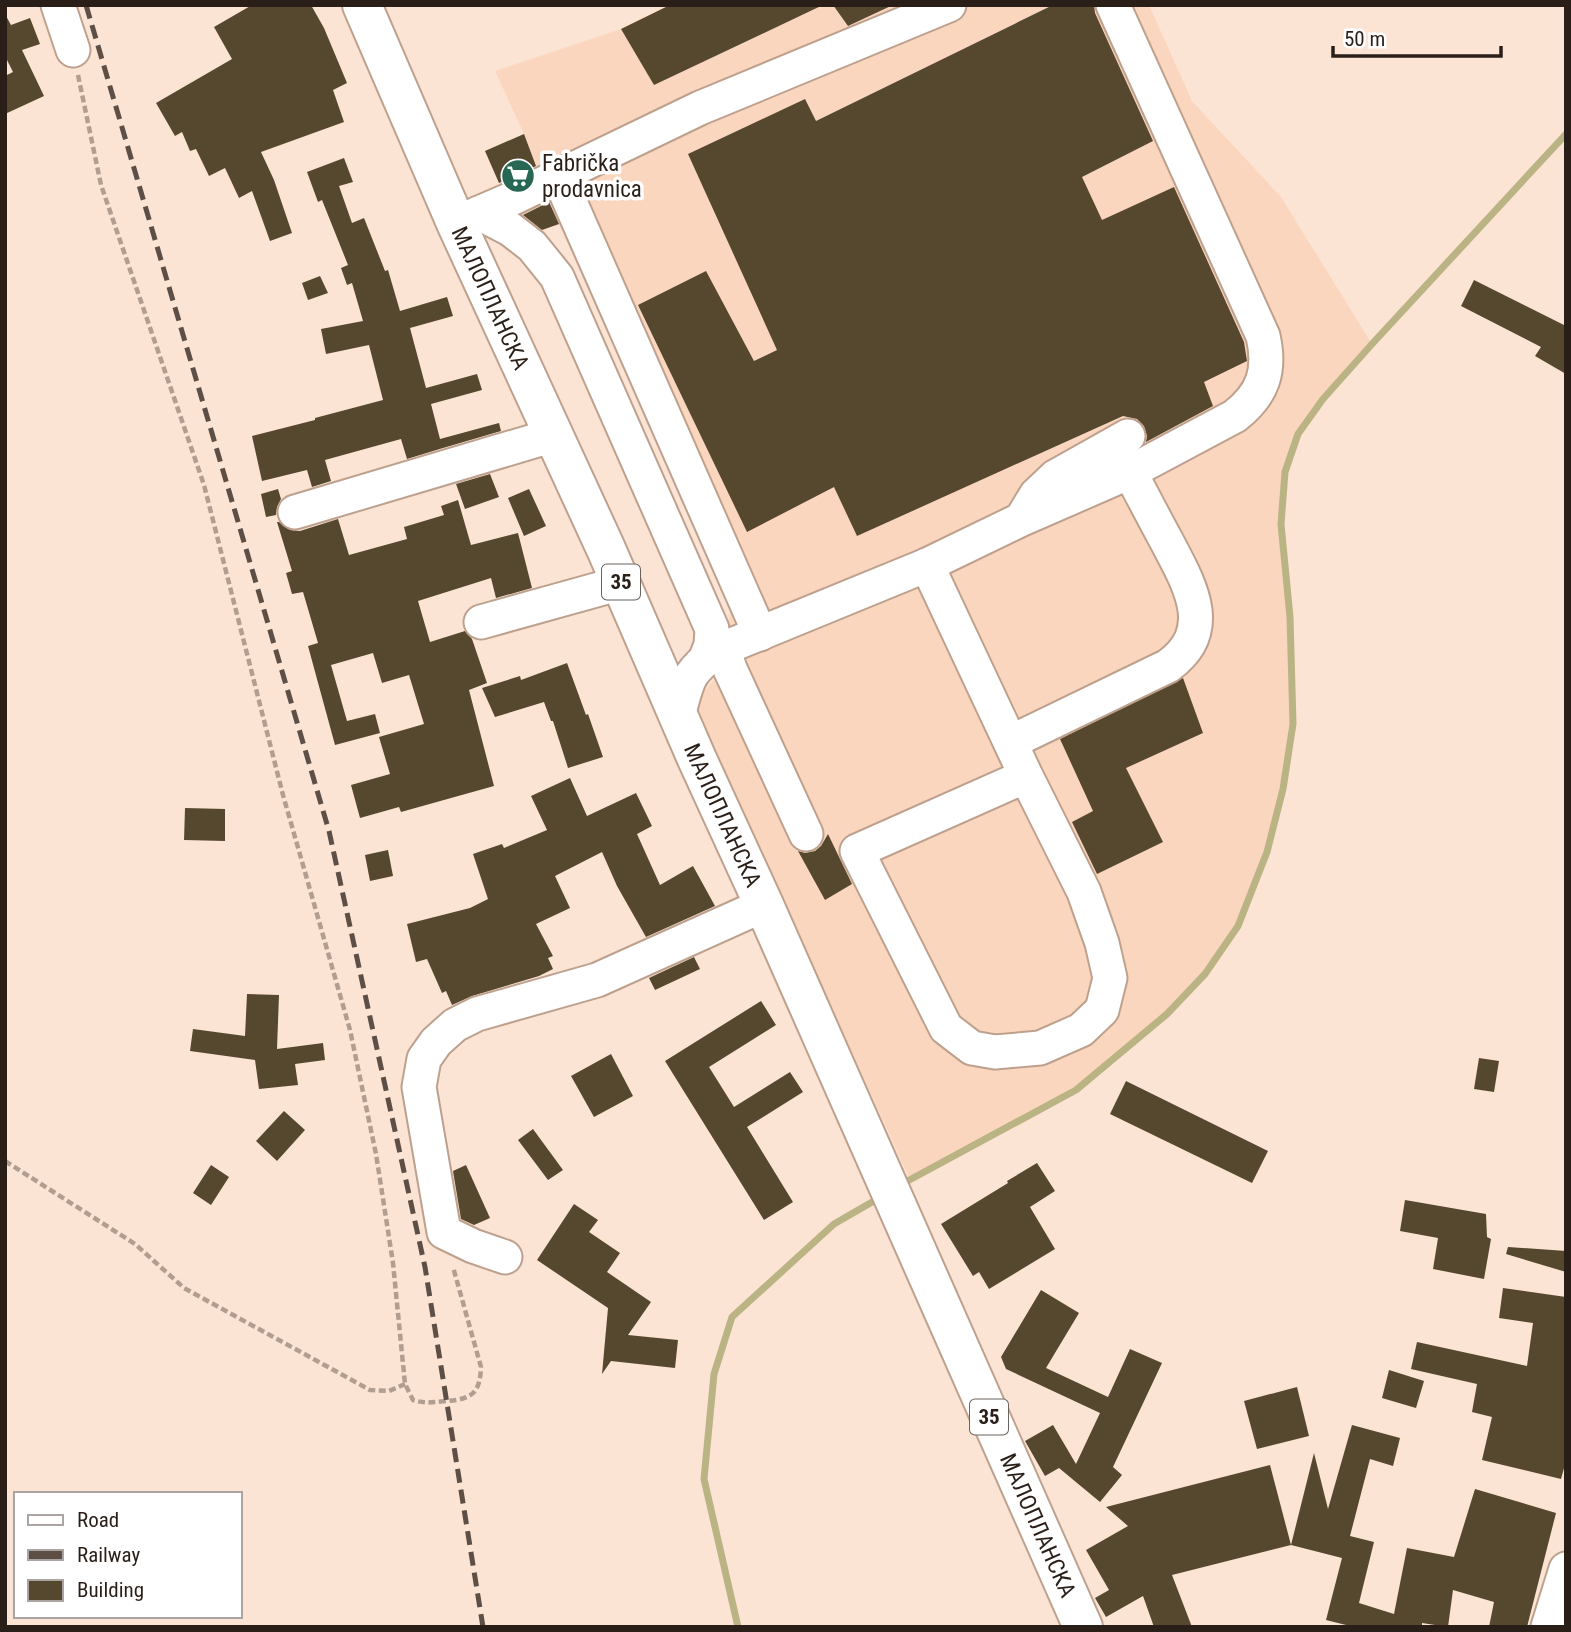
<svg xmlns="http://www.w3.org/2000/svg" width="1571" height="1632" font-family="'Roboto Condensed',sans-serif">
<rect width="100%" height="100%" fill="#fce4d4"/>
<path fill="#fbd6be" d="M670,5h479l43,96 89,96 91,147 -49,55 -25,35 -13,38 -4,52 9,93 3,107 -10,65 -15,63 -30,74 -33,48 -38,40 -91,76 -166,90 -216,-476 22,-27 15,-68 -172,-385 -34,12 -40,-85 39,-17 -29,-63 126,-42z"/>
<g fill="none" stroke-linecap="round" stroke-linejoin="round">
<g stroke="#bab484" stroke-width="7">
<path d="M902,1184l174,-94 91,-76 38,-40 33,-48 29,-74 16,-63 10,-65 -3,-107 -9,-93 4,-52 13,-38 25,-35 49,-55 194,-210"/>
<path d="M738,1627l-34,-148 10,-105 18,-57 102,-93 45,-26"/>
</g>
</g>
<g fill="#56472f">
<path d="M252,5h59l13,23 23,55 -14,7 11,32 -83,30 13,28 18,53 -22,8 -18,-50 -13,7 -14,-30 -16,8 -13,-27 -6,2 -8,-19 -7,4 -19,-33 76,-44 -18,-32z"/>
<path d="M670,5h153l-169,80 -33,-56z"/>
<path d="M833,5h60l-45,21z"/>
<path d="M1053,5h41l1,8 58,128 -71,36 20,43 72,-33 70,155 3,19 -43,21 9,24 -67,36 1,-6 -3,-10 -7,-7 -14,-3 -266,120 -23,-49 -87,45 -109,-227 68,-34 48,90 23,-11 -89,-196 117,-55 11,22z"/>
<path d="M5,14l6,11 19,-7 10,26 -18,6 22,46 -39,18v-38l8,-4 -8,-16z"/>
<path d="M524,134l12,32 -37,17 -14,-32z"/>
<path d="M344,158l9,24 -14,4 13,37 12,-5 21,53 3,-1 12,41 47,-14 6,19 -43,12 16,60 51,-14 5,16 -51,14 9,35 59,-16 2,8 -58,17 -1,-3 1,3 -36,11 -6,-20 -76,21 6,21 -19,6 -5,-17 -45,11 -10,-45 63,-16v-2l68,-18 -14,-55 -43,9 -5,-25 42,-8 -11,-38 -5,2 -6,-17 7,-3 -26,-65 -4,2 -11,-30z"/>
<path d="M549,202l10,22 -17,6 -19,-15z"/>
<path d="M320,276l8,17 -20,7 -6,-17z"/>
<path d="M1474,280l92,46v48l-31,-18 6,-9 -80,-41z"/>
<path d="M490,474l9,23 -34,12 -9,-25z"/>
<path d="M278,489l3,10 -4,8 -1,8 -10,2 -5,-23z"/>
<path d="M529,489l17,37 -22,10 -16,-38z"/>
<path d="M458,500l13,45 47,-12 14,55 -36,10 -5,-20 -73,23 12,41 35,-11 7,8 15,44 -18,7 25,96 -93,26 -2,-5 -39,11 -9,-33 39,-11 -11,-37 45,-13 -15,-49 -27,8 -9,-30 -42,12 16,56 28,-7 5,19 -45,12 -27,-99 10,-3 -15,-51 -11,2 -6,-21 6,-2 -15,-49h2l11,8 10,1 38,-12 11,36 58,-16 -3,-12 40,-12 -3,-9z"/>
<path d="M567,663l19,52 2,-1 15,43 -35,11 -15,-47h-2l-7,-19 -49,15 -13,-29 38,-12 1,4z"/>
<path d="M1183,678l20,55 -77,35 37,74 -66,32 -25,-52 21,-11 -33,-72z"/>
<path d="M570,778l17,38 49,-23 16,33 -15,8 23,51 33,-19 22,40 -69,31 -29,-51 -15,-34 -47,24 15,32 -34,16 17,32 -5,2 5,11 -14,7 -67,20 -20,9 -6,-14 -4,2 -15,-34 -11,3 -9,-38 63,-16 18,-9 -15,-45 29,-10 2,4 43,-18 -16,-34z"/>
<path d="M185,808l40,1v32l-41,-1z"/>
<path d="M828,834l24,50 -27,16 -27,-49 7,2 10,-2 6,-5z"/>
<path d="M388,850l5,26 -23,5 -5,-26z"/>
<path d="M694,957l6,12 -45,21 -6,-12z"/>
<path d="M247,994l32,1 -2,54 46,-6 2,17 -30,4 3,21 -39,4 -4,-29 -65,-9 3,-22 52,7z"/>
<path d="M761,1001l15,24 -67,42 25,40 56,-35 13,20 -56,35 46,75 -29,18 -99,-159z"/>
<path d="M611,1054l22,42 -39,21 -23,-41z"/>
<path d="M1479,1058l20,3 -5,31 -20,-3z"/>
<path d="M1126,1081l142,70 -16,32 -142,-69z"/>
<path d="M284,1111l21,19 -28,31 -21,-20z"/>
<path d="M533,1129l30,41 -15,10 -30,-40z"/>
<path d="M1037,1163l18,28 -25,16 25,42 -66,40 -10,-17 -6,4 -32,-52 67,-41 -1,-2z"/>
<path d="M211,1165l18,12 -18,28 -18,-12z"/>
<path d="M466,1165l24,53 -16,7 -13,-6 -8,-48z"/>
<path d="M1405,1200l81,14 1,23 4,2 -7,40 -51,-10 5,-31 -38,-7z"/>
<path d="M574,1204l24,16 -9,12 31,21 -13,19 44,30 -23,33 50,5 -3,28 -64,-7 -9,13 6,-66 -71,-48z"/>
<path d="M1508,1247l58,4v21l-60,-18z"/>
<path d="M1503,1288l63,9v164l-5,18 -79,-19 10,-43 -20,-5 5,-28 -66,-15 6,-27 110,24 6,-43 -34,-5z"/>
<path d="M1041,1290l38,23 -33,55 62,29 22,-48 32,14 -49,104 9,8 -22,27 -41,-34 -14,8 -20,-35 28,-16 23,39 24,-51 -94,-44 -5,-12z"/>
<path d="M1389,1370l35,11 -8,27 -34,-10z"/>
<path d="M1297,1387l12,49 -52,13 -13,-48z"/>
<path d="M1352,1425l48,13 -7,28 -23,-7 -20,77 24,6 -15,61 35,11 13,-66 47,9 21,-68 81,24 -29,114h-38l5,-25 -41,-12 -5,37 -26,-4v4h-68l-28,-7 16,-62 -51,-13 -119,30 20,52h-38l-11,-31 -37,21 -11,-19 14,-8 -23,-40 42,-24 -22,-19 164,-42 21,80 23,-92 14,56z"/>
</g>
<g fill="none" stroke-linecap="round" stroke-linejoin="round">
<g stroke="#bda18e" stroke-width="37">
<g id="minor">
<path d="M58,5l15,45"/>
<path d="M559,177l201,457"/>
<path d="M479,213l31,16 22,17 25,31 155,352 -1,16 -5,13"/>
<path d="M456,223l51,-22 193,-93 249,-103"/>
<path d="M295,512l259,-77"/>
<path d="M1022,518l14,-23 19,-18 73,-41"/>
<path d="M927,565l99,211 58,116 18,51 8,35 -8,32 -21,20 -41,18 -45,4 -23,-4 -26,-20 -89,-177 169,-75"/>
<path d="M481,622l140,-39"/>
<path d="M723,648l7,21 76,165"/>
<path d="M678,716c10,-35 8,-43 39,-65l210,-86 93,-45 110,-48 105,-56c28,-22 36,-45 28,-80l-150,-331"/>
<path d="M1011,742l157,-76c50,-36 21,-82 -2,-126 -12,-22 -24,-45 -36,-68"/>
<path d="M505,1257l-32,-11 -29,-14 -25,-145 5,-28 12,-17 19,-17 22,-11 120,-34 167,-75"/>
<path d="M1548,1627l18,-58"/>
</g>
</g>
<g stroke="#bda18e" stroke-width="42">
<g id="major">
<path id="s1" d="M362,5l94,218 150,326 91,210 67,146 319,722"/>
</g>
</g>
<g stroke="#b19e91" stroke-width="4.5" stroke-dasharray="7 3.5" stroke-linecap="butt">
<path d="M78,75l23,110 103,300 79,310 67,235 26,124 17,109 12,121 8,16c12,4 22,2 34,1 25,-2 33,-8 34,-34l-28,-100"/>
<path d="M5,1161l130,83 49,44 186,102 19,1 16,-7"/>
</g>
<use href="#minor" stroke="#fff" stroke-width="33"/>
<use href="#major" stroke="#fff" stroke-width="38"/>
<path stroke="#5d4f46" stroke-width="5" stroke-dasharray="14 7" stroke-linecap="butt" d="M86,5l243,826 96,436 58,360"/>
</g>
<defs>
<g id="supermarket-disc" transform="scale(1.75)"><circle r="9.5" fill="#286754" stroke="#fff"/><path d="M-6-5.5h2.5l.6 2H6L4.5 2H-2.5L-4.4-4H-6ZM-1.5 3.2a1.3 1.3 0 1 0 .1 0ZM3 3.2a1.3 1.3 0 1 0 .1 0Z" fill="#fff"/></g>
</defs>
<g fill-rule="evenodd">
<use href="#supermarket-disc" x="518" y="176"/>
</g>
<g text-anchor="middle" stroke-width="7" stroke-linejoin="round" paint-order="stroke">
<g fill="#fff" stroke="#6a625d" stroke-width="2">
<rect x="602" y="564.5" width="38" height="35" rx="5"/>
<rect x="970" y="1399.5" width="38" height="35" rx="5"/>
</g>
<g font-size="21" font-weight="bold" fill="#2a1f18">
<text x="621" y="589">35</text>
<text x="989" y="1424">35</text>
</g>
<g font-size="23" fill="#2a1f18" stroke="#fff" text-anchor="start">
<text x="542" y="171">Fabrička<tspan x="542" dy="26">prodavnica</tspan></text>
</g>
<g font-size="23" fill="#2a1f18" stroke="#fff">
<text dy="8" stroke="none"><textPath href="#s1" startOffset="320">МАЛОПЛАНСКА</textPath></text>
<text dy="8" stroke="none"><textPath href="#s1" startOffset="887">МАЛОПЛАНСКА</textPath></text>
<text dy="8" stroke="none"><textPath href="#s1" startOffset="1664">МАЛОПЛАНСКА</textPath></text>
</g>
</g>
<rect width="1571" height="1632" fill="none" stroke="#2a1f18" stroke-width="14"/>
<rect x="14" y="1492" width="228" height="126" fill="#ffffff" stroke="#aaa5a3" stroke-width="2"/>
<rect x="28" y="1515" width="35" height="10" fill="#ffffff" stroke="#aaa5a3" stroke-width="2"/>
<text x="77" y="1527" font-size="21" fill="#2a1f18">Road</text>
<rect x="28" y="1550" width="35" height="10" fill="#5d4f46" stroke="#aaa5a3" stroke-width="2"/>
<text x="77" y="1562" font-size="21" fill="#2a1f18">Railway</text>
<rect x="28" y="1580" width="35" height="21" fill="#56472f" stroke="#aaa5a3" stroke-width="2"/>
<text x="77" y="1597" font-size="21" fill="#2a1f18">Building</text>
<path d="M1333 46v10h168v-10" fill="none" stroke="#2a1f18" stroke-width="3.5"/>
<text x="1344" y="46" font-size="21" fill="#2a1f18" stroke="#ffffff" stroke-width="5" paint-order="stroke">50 m</text>
</svg>
